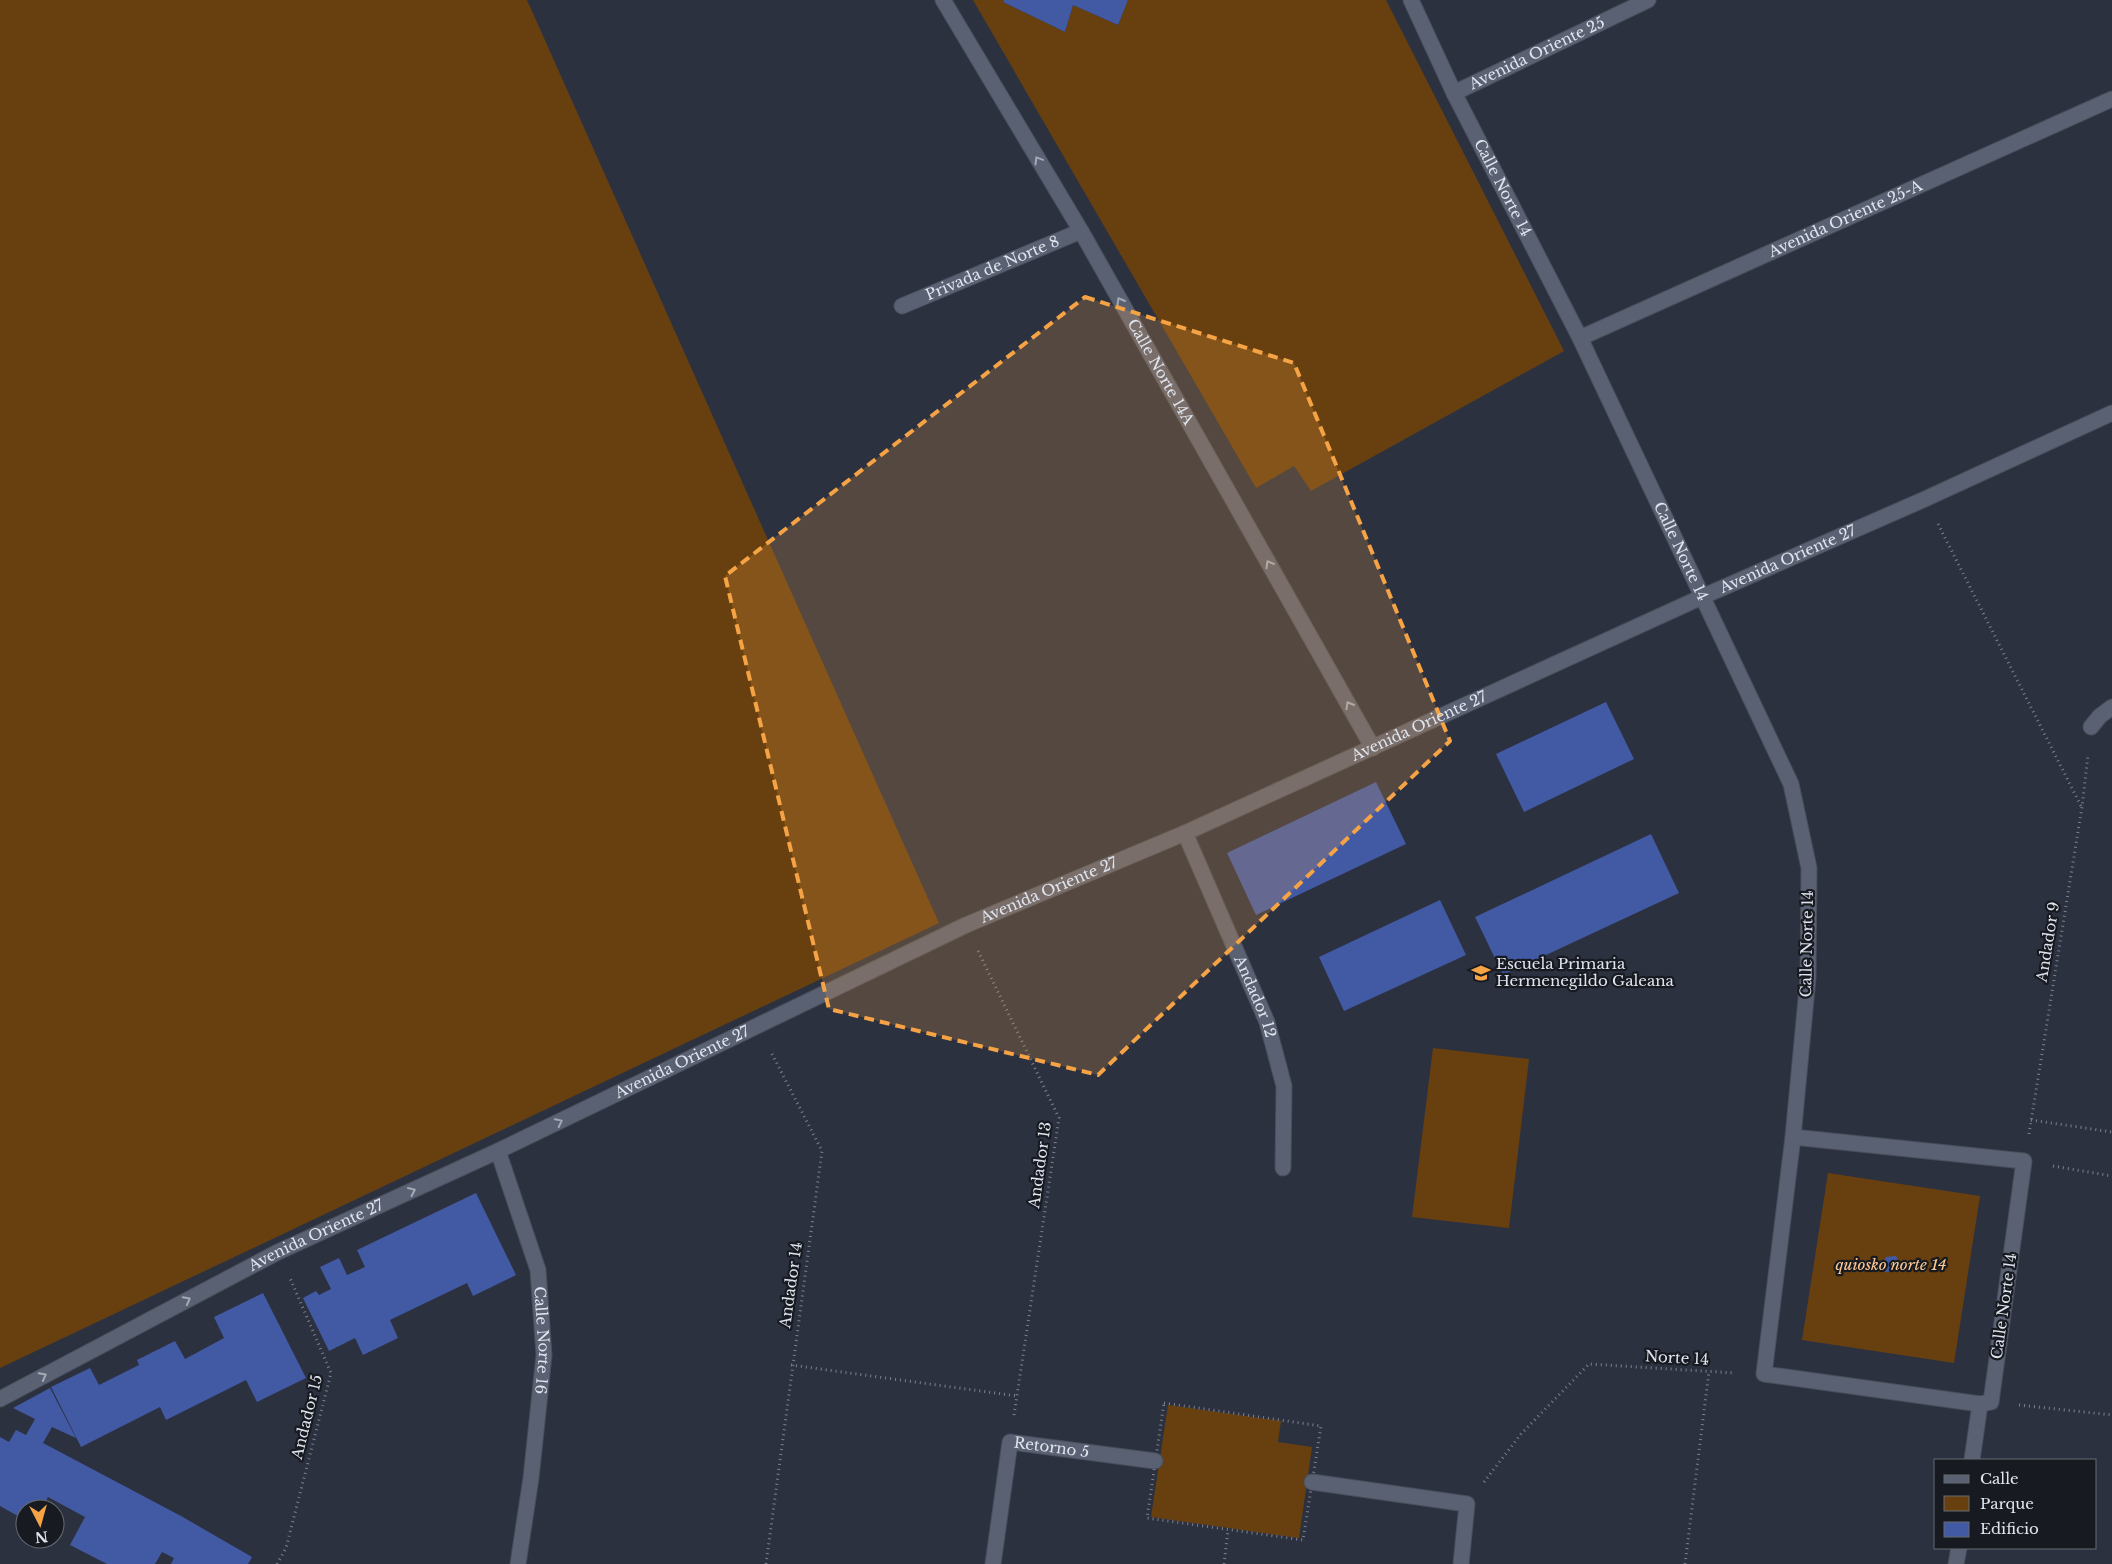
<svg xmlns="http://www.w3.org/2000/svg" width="2112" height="1564" font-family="'Libre Baskerville',serif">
<rect width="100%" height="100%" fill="#2c3140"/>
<g fill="#68400f">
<path d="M0,0h527l412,923 -939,445z"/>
<path d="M973,0h31l-1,2 62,30 8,-27 45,20 10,-25h258l178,351 -253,140 -17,-25 -38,22z"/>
<path d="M1433,1048l96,11 -20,169 -97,-11z"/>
<path d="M1828,1173l152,23 -26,167 -152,-23z"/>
<path d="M1168,1405l113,16 -3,21 34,5 -13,91 -148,-21z"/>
</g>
<g fill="#4259a4">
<path d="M1004,0h124l-10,25 -45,-20 -8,27 -62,-30z"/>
<path d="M1606,702l28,57 -110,53 -28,-58z"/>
<path d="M1376,782l30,62 -150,71 -29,-62z"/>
<path d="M1651,834l28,59 -176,82 -28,-58z"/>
<path d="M1440,900l26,55 -122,56 -25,-54z"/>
<path d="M476,1193l40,82 -43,21 -6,-13 -77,37 8,18 -35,17 -8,-17 -26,13 -26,-53 13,-7 3,4 12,-6 -11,-22 19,-9 8,17 18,-8 -8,-17z"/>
<path d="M1896,1256l5,8 -5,7 -10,1 -5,-6 5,-9z"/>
<path d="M263,1293l43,85 -49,24 -11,-22 -80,40 -6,-13 -79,40 -30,-60 39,-19 9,17 40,-20 -2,-5 38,-19 10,18 39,-21 -10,-21z"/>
<path d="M50,1388l26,50 -24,-11 -9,16 138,73 71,41 -4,7h-77l3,-6 -12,-6 -7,12h-48l-37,-19 15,-28 -37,-20 -6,12h-17v11l-25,-14v-69l9,5 7,-12 10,5 9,-16 -22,-11z"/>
</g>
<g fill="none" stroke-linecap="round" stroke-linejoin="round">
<g stroke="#494e5b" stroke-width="17">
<g id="street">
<path id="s1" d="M943,0l138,231 292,517"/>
<path id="s2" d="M1411,0l43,93 126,245 211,446 18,84 -1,110 -15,159 -29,237 216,30"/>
<path id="s3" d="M1454,93l194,-93"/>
<path id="s4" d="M902,306l179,-75"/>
<path id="s5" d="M1580,338l532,-239"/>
<path d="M2091,727l9,-11 12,-9"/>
<path id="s6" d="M1185,833l82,189 17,64 -1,82"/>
<path d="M1793,1137l231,24 -33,241 -11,2 -8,56"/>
<path id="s7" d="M498,1151l40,119 6,85 -13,123 -13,86"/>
<path id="s8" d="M0,1399l278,-147 220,-101 468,-226 219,-92 519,-237 221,-97 187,-86"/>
<path d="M1312,1482l155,22 -6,60"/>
<path id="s9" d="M993,1564l17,-122 145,19"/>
<path d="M1956,1564l3,-16"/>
</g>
</g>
<g stroke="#7c818d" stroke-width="3" stroke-dasharray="1 4" stroke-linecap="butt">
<path d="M1938,524l143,282"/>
<path d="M978,951l81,167 -45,297"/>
<path d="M2031,1120l81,12"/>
<path d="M2029,1134l53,-327 6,-52"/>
<path d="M2053,1166l59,10"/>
<path d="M791,1365l226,31"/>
<path d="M1164,1403l157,23 -18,114 -156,-22z"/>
<path d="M2019,1405l93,10"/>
<path d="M1484,1482l37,-48 68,-70 146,9"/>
<path d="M277,1564l9,-16 45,-175 -41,-95"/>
<path d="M766,1564l56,-413 -51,-99"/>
<path d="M1224,1564l4,-34"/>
<path d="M1685,1564l24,-193"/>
</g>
<use href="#street" stroke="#5a6172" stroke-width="15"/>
</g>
<defs><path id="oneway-chevron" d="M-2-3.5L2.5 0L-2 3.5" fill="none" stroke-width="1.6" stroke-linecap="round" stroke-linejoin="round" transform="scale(1.25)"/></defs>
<g stroke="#a4a9b6">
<use href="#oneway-chevron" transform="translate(1038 160) rotate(-121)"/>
<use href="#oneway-chevron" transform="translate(1120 301) rotate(-120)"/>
<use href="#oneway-chevron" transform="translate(1269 564) rotate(-120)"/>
<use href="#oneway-chevron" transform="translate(1349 705) rotate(-120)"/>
<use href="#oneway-chevron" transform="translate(559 1122) rotate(-26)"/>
<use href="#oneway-chevron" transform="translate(412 1191) rotate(-25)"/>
<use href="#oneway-chevron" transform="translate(187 1300) rotate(-28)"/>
<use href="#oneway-chevron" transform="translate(43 1376) rotate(-28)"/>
</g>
<path fill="#f5a345" fill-opacity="0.2" stroke="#f5a345" stroke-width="4" stroke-dasharray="10 6" stroke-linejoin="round" d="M1085,297l209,66 156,378 -352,334 -269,-66 -104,-433z"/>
<defs>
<g id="school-bare" transform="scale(1.5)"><path d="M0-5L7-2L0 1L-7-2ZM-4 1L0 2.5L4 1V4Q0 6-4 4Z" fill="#f5a345" stroke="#171a20" stroke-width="2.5" paint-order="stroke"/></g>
</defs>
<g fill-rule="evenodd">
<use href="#school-bare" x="1481" y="973"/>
</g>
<g text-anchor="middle" stroke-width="4.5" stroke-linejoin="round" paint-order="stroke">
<g font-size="15" fill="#e0e4ee" stroke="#171a20">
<text dy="5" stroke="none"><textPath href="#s3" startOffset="92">Avenida Oriente 25</textPath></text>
<text dy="5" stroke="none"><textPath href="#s2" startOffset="209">Calle Norte 14</textPath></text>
<text dy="5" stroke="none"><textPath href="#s5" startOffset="291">Avenida Oriente 25-A</textPath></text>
<text dy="5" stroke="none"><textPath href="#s4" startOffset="98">Privada de Norte 8</textPath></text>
<text dy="5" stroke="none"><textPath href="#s1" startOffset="431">Calle Norte 14A</textPath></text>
<text dy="5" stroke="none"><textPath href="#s2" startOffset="614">Calle Norte 14</textPath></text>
<text dy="5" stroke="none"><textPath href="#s8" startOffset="1976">Avenida Oriente 27</textPath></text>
<text dy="5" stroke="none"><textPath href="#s8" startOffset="1571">Avenida Oriente 27</textPath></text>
<text dy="5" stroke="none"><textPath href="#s8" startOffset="1166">Avenida Oriente 27</textPath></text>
<text transform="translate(2048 942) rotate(-81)" y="5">Andador 9</text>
<text transform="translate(1807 944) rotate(-89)" y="5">Calle Norte 14</text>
<text dy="5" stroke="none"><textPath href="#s6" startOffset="178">Andador 12</textPath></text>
<text dy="5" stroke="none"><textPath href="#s8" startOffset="761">Avenida Oriente 27</textPath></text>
<text transform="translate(1040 1165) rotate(-82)" y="5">Andador 13</text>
<text dy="5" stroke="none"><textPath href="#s8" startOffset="356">Avenida Oriente 27</textPath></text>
<text transform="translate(791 1285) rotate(-82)" y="5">Andador 14</text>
<text transform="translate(2004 1306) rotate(-82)" y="5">Calle Norte 14</text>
<text dy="5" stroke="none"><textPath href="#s7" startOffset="196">Calle Norte 16</textPath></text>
<text transform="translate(1677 1358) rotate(3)" y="5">Norte 14</text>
<text transform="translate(307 1417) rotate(-76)" y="5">Andador 15</text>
<text dy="5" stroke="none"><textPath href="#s9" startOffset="165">Retorno 5</textPath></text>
</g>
<g font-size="15" fill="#e0e4ee" stroke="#171a20" text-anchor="start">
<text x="1496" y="969">Escuela Primaria<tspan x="1496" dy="17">Hermenegildo Galeana</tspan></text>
</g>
<g font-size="15" font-style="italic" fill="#fec893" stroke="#171a20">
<text x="1891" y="1270">quiosko norte 14</text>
</g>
</g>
<rect x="1934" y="1459" width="162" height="90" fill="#171a20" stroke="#676b72"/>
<rect x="1944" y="1475" width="25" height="8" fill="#5a6172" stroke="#676b72"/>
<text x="1980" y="1484" font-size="15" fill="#e0e4ee">Calle</text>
<rect x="1944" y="1496" width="25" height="15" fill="#68400f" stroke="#676b72"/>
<text x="1980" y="1509" font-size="15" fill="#e0e4ee">Parque</text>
<rect x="1944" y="1522" width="25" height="15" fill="#4259a4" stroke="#676b72"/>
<text x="1980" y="1534" font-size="15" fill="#e0e4ee">Edificio</text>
<g transform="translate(40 1524) rotate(174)"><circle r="24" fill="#171a20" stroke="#676b72"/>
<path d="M0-4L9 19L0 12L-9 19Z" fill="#f5a345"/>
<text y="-8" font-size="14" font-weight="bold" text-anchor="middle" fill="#e0e4ee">N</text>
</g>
</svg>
